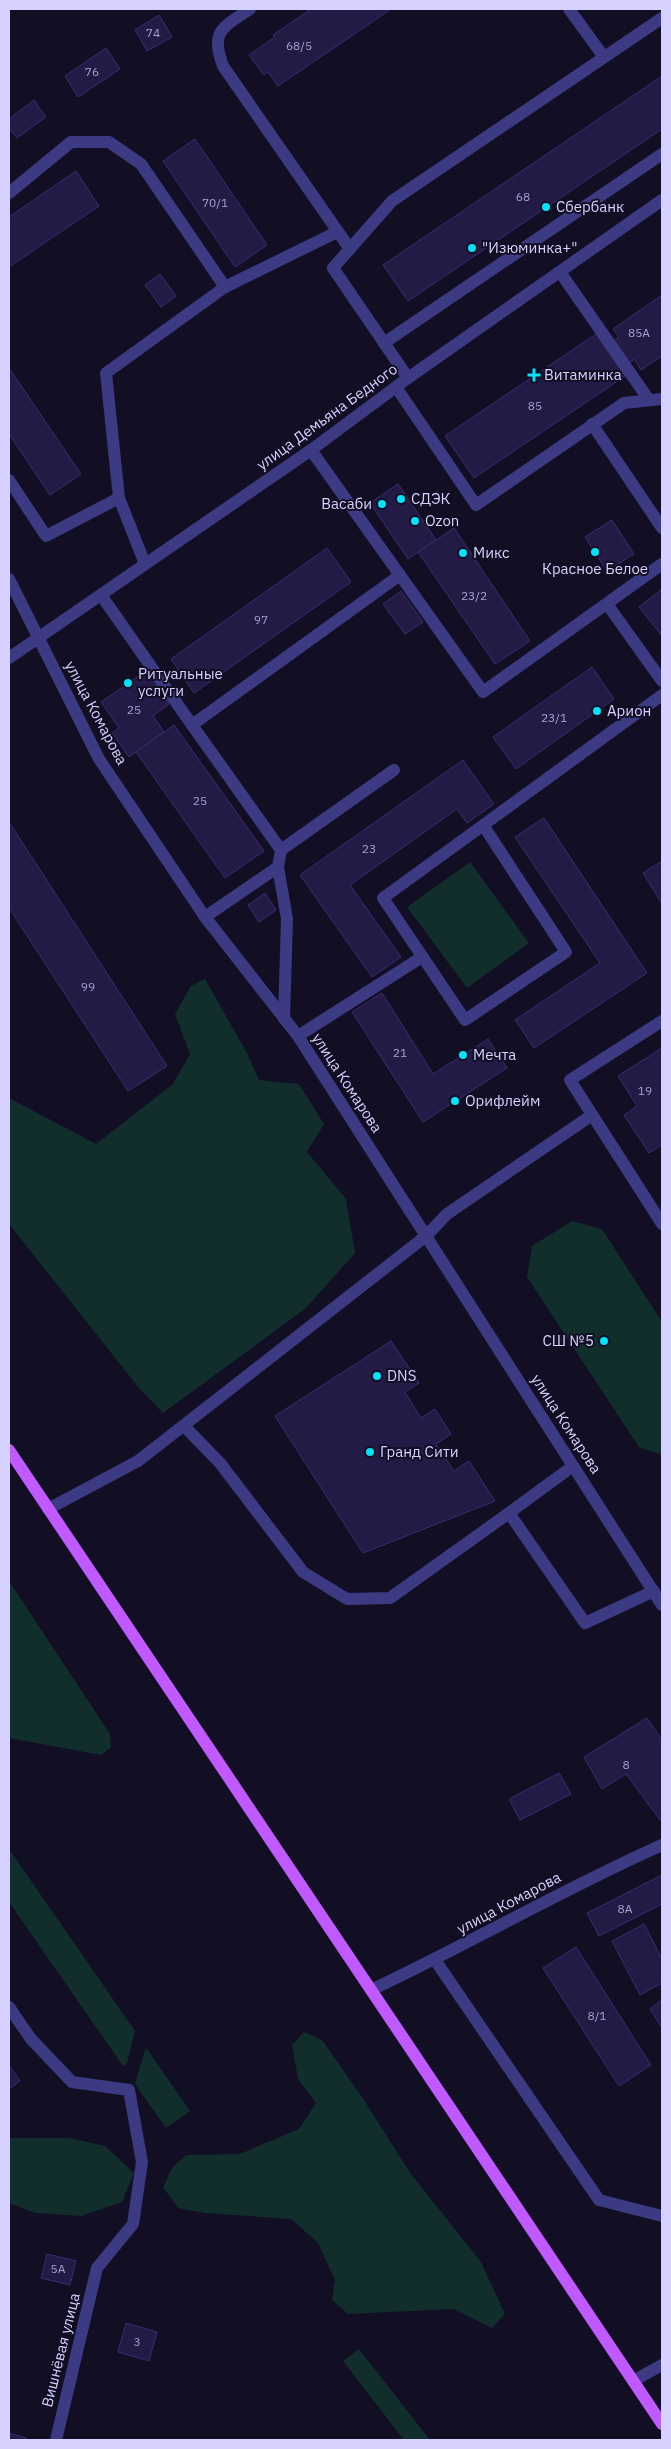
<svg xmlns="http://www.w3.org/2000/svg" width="671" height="2449" font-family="'IBM Plex Sans',sans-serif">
<rect width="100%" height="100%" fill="#120e24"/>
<g fill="#112e2d">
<path d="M470,862l59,81 -62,45 -60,-81z"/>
<path d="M205,979l42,74 12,27 40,4 25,40 -17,28 39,47 9,54 -50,56 -142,104 -24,-25 -130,-164v-126l87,46 77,-60 17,-30 -15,-40 16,-28z"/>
<path d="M572,1221l30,8 60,93v133l-23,-8 -112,-170 5,-31z"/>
<path d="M9,1581l101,153 1,13 -10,8 -92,-17z"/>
<path d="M9,1849l126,182 -8,32 -4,3 -114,-164z"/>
<path d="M304,2032l18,8 40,57 49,77 70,88 24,52 -13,14 -39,-19 -105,5 -16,-14 3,-20 -17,-37 -27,-24 -86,-6 -27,-5 -15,-21 9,-19 14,-13 54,-1 59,-25 17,-26 -18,-24 -6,-34z"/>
<path d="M147,2049l43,62 -24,17 -31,-44 10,-34z"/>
<path d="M9,2138h61l35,8 29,27 -12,29 -41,14 -46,-3 -26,-10z"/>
<path d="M359,2349l71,91h-26l-61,-79z"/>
</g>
<g fill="#231a45" stroke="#3a2d70">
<path d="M311,9h80l-113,77 -10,-14 -4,3 -15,-20 26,-18 -2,-2z"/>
<path d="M159,15l13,22 -25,14 -12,-21z"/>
<path d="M106,48l14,21 -42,28 -13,-21z"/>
<path d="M662,76v53l-254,172 -25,-36z"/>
<path d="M34,100l12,17 -29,21 -8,-10v-9z"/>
<path d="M195,139l72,106 -32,22 -72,-106z"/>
<path d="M76,171l23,35 -90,61v-50z"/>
<path d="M160,274l16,22 -15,11 -16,-22z"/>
<path d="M662,295v61l-21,14 -7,-11 -5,5 -16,-23 6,-4 -6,-8z"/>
<path d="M596,334l29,42 -151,102 -29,-42z"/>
<path d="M9,368l72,106 -31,21 -41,-61z"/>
<path d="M398,484l38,56 -28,19 -38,-56z"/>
<path d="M612,520l22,34 -27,17 -22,-34z"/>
<path d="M454,528l76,113 -35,23 -77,-112z"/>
<path d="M327,548l24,34 -157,111 -23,-34z"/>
<path d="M662,589v47l-23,-29z"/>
<path d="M401,591l22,31 -18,12 -22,-30z"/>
<path d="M592,667l22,32 -98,70 -23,-32z"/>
<path d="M146,671l23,33 -16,12 11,16 -35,25 -17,-24 7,-5 -18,-26z"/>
<path d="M174,725l90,126 -39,27 -89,-126z"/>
<path d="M463,760l31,44 -27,19 -10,-14 -107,76 51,72 -29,20 -72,-102z"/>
<path d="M544,818l103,155 -113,75 -19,-28 85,-57 -85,-126z"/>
<path d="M9,822l158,244 -39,25 -119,-183z"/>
<path d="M662,861v43l-19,-31z"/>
<path d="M265,893l11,17 -17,12 -11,-17z"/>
<path d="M382,993l51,81 55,-35 19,29 -84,54 -71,-110z"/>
<path d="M662,1048v97l-13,8 -25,-38 13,-9 -19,-30z"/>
<path d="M391,1341l28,42 -14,9 16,26 14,-9 16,25 -15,10 18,27 15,-10 26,40 -132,52 -88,-137z"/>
<path d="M647,1718l15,22v79l-2,1 -34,-46 -24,15 -18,-32z"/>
<path d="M559,1773l12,21 -51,26 -11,-21z"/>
<path d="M662,1875v29l-63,32 -12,-23z"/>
<path d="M644,1924l18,35v24l-22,12 -28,-54z"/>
<path d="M576,1947l75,118 -32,21 -76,-118z"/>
<path d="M662,2000v28l-12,-19z"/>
<path d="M9,2065l11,16 -11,8z"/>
<path d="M47,2254l29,7 -6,24 -29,-7z"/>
<path d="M126,2323l31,9 -8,29 -31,-9z"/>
<path d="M9,2433l17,5 -1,2h-16z"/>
</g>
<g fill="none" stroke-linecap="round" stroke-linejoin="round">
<g stroke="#3c3a82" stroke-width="12">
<path d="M250,9c-28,19 -40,22 -27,57l127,183"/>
<path d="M569,9l35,48"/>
<path d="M9,193l62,-51h38l32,22 84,123 -119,86 13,125 26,66"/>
<path d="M560,272l89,128"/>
<path d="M225,287l112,-55"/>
<path d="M384,343l278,-189"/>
<path d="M408,378l-75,-110 59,-67 270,-183"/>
<path d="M396,387l80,118 148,-102 38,-4"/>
<path d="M592,424l70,104"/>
<path d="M311,450l172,242 179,-128"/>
<path d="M9,480l37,56 73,-38"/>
<path d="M9,579l90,180 106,158 93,119 364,569"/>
<path d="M101,595l91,130"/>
<path d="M607,604l55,77"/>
<path d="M9,658l302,-208 97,-72 254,-178"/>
<path d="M483,825l83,127 -101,68 -82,-122 279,-203"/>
<path d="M281,850l113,-80"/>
<path d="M278,867l9,52 -3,100"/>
<path d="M205,917l73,-50 3,-17 -89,-125 208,-150"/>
<path d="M662,1021l-92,59 92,144"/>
<path d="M298,1036l124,-79"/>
<path d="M184,1426l36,37 83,109 44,27 43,-1 119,-85"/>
<path d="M573,1466l-64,47 76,110 69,-32"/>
<path d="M48,1509l90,-48 288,-225 21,-22 145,-99"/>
<path d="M435,1960l164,240 63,16"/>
<path d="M371,1990c98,-46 192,-101 291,-145"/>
<path d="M9,2007l22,32 41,43 57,8 13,72 -9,62 -36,44 -41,172"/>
<path d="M633,2381l29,-16"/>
</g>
<path stroke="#c059fe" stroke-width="12" d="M9,1450l653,974"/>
</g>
<g fill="#02e2fa" stroke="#120e24" stroke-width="2">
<circle cx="546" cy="207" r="5"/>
<circle cx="472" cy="248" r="5"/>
<path d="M531.5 367.5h5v5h5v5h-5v5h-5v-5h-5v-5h5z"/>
<circle cx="401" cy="499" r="5"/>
<circle cx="382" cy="504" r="5"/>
<circle cx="415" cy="521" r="5"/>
<circle cx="595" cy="552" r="5"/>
<circle cx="463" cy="553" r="5"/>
<circle cx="128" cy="683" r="5"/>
<circle cx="597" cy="711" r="5"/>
<circle cx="463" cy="1055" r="5"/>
<circle cx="455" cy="1101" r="5"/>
<circle cx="604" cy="1341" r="5"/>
<circle cx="377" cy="1376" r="5"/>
<circle cx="370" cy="1452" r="5"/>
</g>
<g text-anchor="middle" stroke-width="4" stroke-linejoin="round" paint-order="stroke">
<g font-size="12" fill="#a9a3d0">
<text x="153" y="37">74</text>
<text x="299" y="50">68/5</text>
<text x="92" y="76">76</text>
<text x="523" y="201">68</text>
<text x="215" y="207">70/1</text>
<text x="639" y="337">85А</text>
<text x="535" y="410">85</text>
<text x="474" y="600">23/2</text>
<text x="261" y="624">97</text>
<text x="134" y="714">25</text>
<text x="554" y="722">23/1</text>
<text x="200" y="805">25</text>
<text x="369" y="853">23</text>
<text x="88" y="991">99</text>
<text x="400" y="1057">21</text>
<text x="645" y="1095">19</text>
<text x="626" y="1769">8</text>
<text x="625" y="1913">8А</text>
<text x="597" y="2020">8/1</text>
<text x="58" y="2273">5А</text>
<text x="137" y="2346">3</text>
</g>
<g font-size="15" fill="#d6d1ff" stroke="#120e24" text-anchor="start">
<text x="556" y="212">Сбербанк</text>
<text x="482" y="253">"Изюминка+"</text>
<text x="544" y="380">Витаминка</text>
<text x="411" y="504">СДЭК</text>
<text x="372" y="509" text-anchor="end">Васаби</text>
<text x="425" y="526">Ozon</text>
<text x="473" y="558">Микс</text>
<text x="595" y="574" text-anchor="middle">Красное Белое</text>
<text x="138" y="679">Ритуальные<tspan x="138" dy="17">услуги</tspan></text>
<text x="607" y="716">Арион</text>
<text x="473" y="1060">Мечта</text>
<text x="465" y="1106">Орифлейм</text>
<text x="594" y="1346" text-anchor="end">СШ №5</text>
<text x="387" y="1381">DNS</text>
<text x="380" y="1457">Гранд Сити</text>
</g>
<g font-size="15" fill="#d6d1ff" stroke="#120e24">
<text transform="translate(327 417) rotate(-36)" y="5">улица Демьяна Бедного</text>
<text transform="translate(96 713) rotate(62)" y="5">улица Комарова</text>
<text transform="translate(347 1083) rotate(57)" y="5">улица Комарова</text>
<text transform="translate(566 1424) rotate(57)" y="5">улица Комарова</text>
<text transform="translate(509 1903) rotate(-28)" y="5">улица Комарова</text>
<text transform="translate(61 2350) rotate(-76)" y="5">Вишнёвая улица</text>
</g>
</g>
<rect width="671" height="2449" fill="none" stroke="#d6d1ff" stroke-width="20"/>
</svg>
